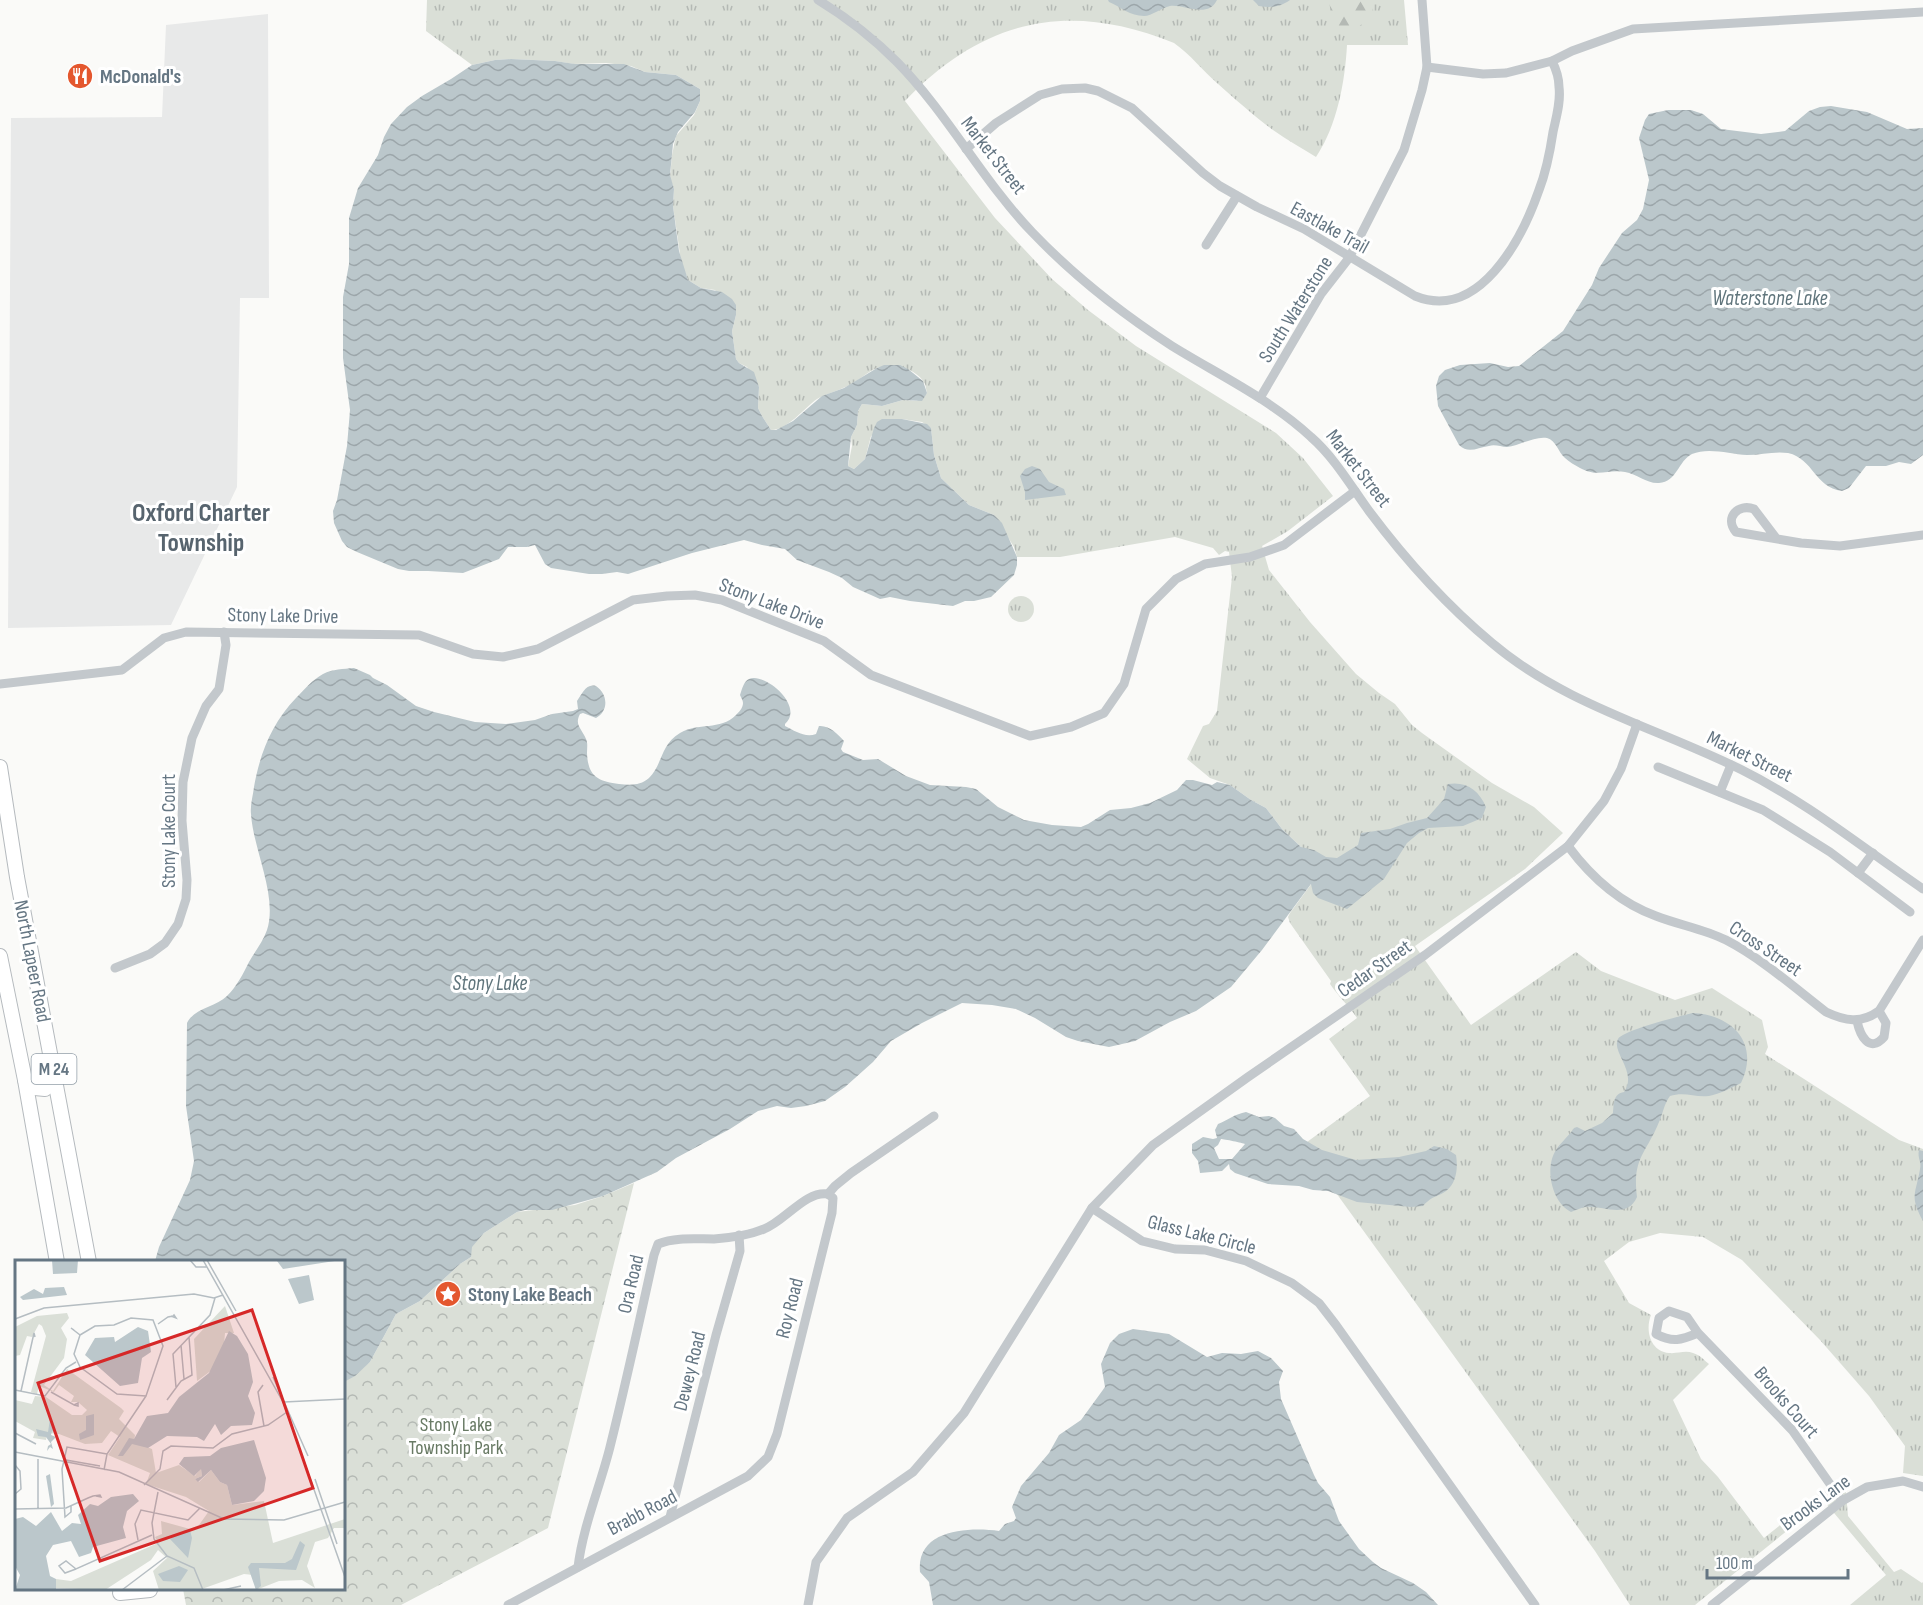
<svg xmlns="http://www.w3.org/2000/svg" width="1923" height="1605" font-family="'Sofia Sans Condensed',sans-serif">
<defs>
<pattern id="grass-tufts" width="24" height="20" patternUnits="userSpaceOnUse" patternTransform="scale(1.5)"><rect width="24" height="20" fill="#dadfd7"/><path d="M3 7l-1-3M5 7V3M7 7l1-3M15 17l-1-3M17 17v-4M19 17l1-3" fill="none" stroke="#b4b9b4"/></pattern>
<pattern id="forest-firs" width="22" height="20" patternUnits="userSpaceOnUse" patternTransform="scale(1.5)"><rect width="22" height="20" fill="#dadfd7"/><path d="M5 1l3.5 6h-7zM16 11l3.5 6h-7z" fill="#b4b9b4"/></pattern>
<pattern id="park-crowns" width="20" height="18" patternUnits="userSpaceOnUse" patternTransform="scale(1.5)"><rect width="20" height="18" fill="#dadfd7"/><path d="M2 6a3 3 0 1 1 6 0M12 15a3 3 0 1 1 6 0" fill="none" stroke="#b4b9b4"/></pattern>
<pattern id="water-waves" width="16" height="10" patternUnits="userSpaceOnUse" patternTransform="scale(1.5)"><rect width="16" height="10" fill="#bbc7cb"/><path d="M0 5q4-4 8 0t8 0" fill="none" stroke="#9ca6aa"/></pattern>
</defs>
<rect width="100%" height="100%" fill="#fafaf8"/>
<path fill="#e8e9e9" d="M268,14l1,284h-29l-3,189 -66,138 -163,3 3,-510 151,-1 4,-92z"/>
<g fill="url(#grass-tufts)">
<path d="M427,0h977l4,45h-61c-2,37 -10,81 -31,112 -14,-9 -29,-17 -43,-27 -19,-14 -38,-31 -56,-47 -14,-12 -27,-29 -43,-40 -105,-43 -191,-24 -269,58l90,117 57,61 36,31 48,36 140,87 27,25 30,38 -45,35 -26,15 7,24 41,52 46,52 23,19 16,11 17,21 10,8 70,50 42,24 29,26 -38,36 -110,77 56,79 105,-73 25,19 74,29 37,-12 50,32 6,27 -3,7 134,86 24,9v327l-20,-3 2,-27 -36,-50 -49,-56 -78,-80 -39,-23 -43,-4 -31,9 -25,19 25,42 22,12c-6,15 -1,36 18,38 8,1 16,-3 24,0 7,2 11,7 16,11l-36,36 28,59 17,18 46,61 56,-45 25,-11 3,34 46,56 7,-3 21,14 1,-1v23h-73l36,-30 -62,-74 -129,104h-65l-35,-54 -269,-372 -19,-37 63,-46 -41,-57 28,-21c-9,-13 -18,-21 -27,-34l1,-3 -41,-58 -2,-6 2,-4 22,-30 -11,-36 -19,-18 -16,-21 -15,-8 -21,-15 -20,-7 -23,-19 16,-33 6,-2 8,-13 15,-134 -3,-25 -4,-1 -6,4 -6,-7 -38,-11 -115,20h-43l-3,-10 -20,-32 -25,-10 -28,-27 -7,-23 -3,-27 -9,-6 -20,-3 -31,17 -6,23 -11,10 -6,-3 4,-20 -1,-9 6,-12 1,-14 4,-7 20,2 21,-6 14,1 10,-8c-1,-3 -1,-7 -2,-9 -8,-16 -35,-23 -50,-15 -11,5 -20,15 -32,19 -9,4 -17,6 -26,11 -13,9 -29,31 -46,31l-9,-14 -4,-8 1,-21 -12,-20 -8,-4 -3,-4 -4,-28 4,-16 -21,-25 -14,-2 -13,-8 -7,-18 -2,-15 -6,-41 1,-17 -4,-11 2,-23 4,-19 18,-21 6,-14v-12l-24,-14 -31,-3 -14,-6 -25,-3 -32,1 -19,-3 -44,-2 -16,1 -23,5 -46,-34z"/>
<circle cx="1021" cy="609" r="13"/>
</g>
<path fill="url(#forest-firs)" d="M1329,0h45c-1,6 -1,15 -5,20 -6,6 -22,10 -30,11l-7,-9z"/>
<path fill="url(#park-crowns)" d="M634,1183l-86,345 -147,77h-215l-3,-16 161,-1v-206l26,-20 26,-48 24,-13 40,-37 11,-7v-10l13,-14 33,-21 58,-7 28,-9z"/>
<g fill="url(#water-waves)" fill-rule="evenodd">
<path d="M1108,0h109c-9,19 -33,4 -47,6 -9,2 -18,10 -26,10 -14,0 -23,-9 -35,-14z"/>
<path d="M1253,0h37c-10,7 -19,8 -31,6z"/>
<path d="M511,59l44,2 20,3h49l21,8 31,3 24,14v12l-5,11 -17,20 -5,12 -3,31 4,14 -1,17 6,45 9,29 13,8 21,4 10,7 4,6v10l-4,16 4,28 3,4 15,9 5,15 -1,21 4,8 9,14h5l17,-9 29,-25 22,-8 33,-20 7,-3h16l8,4 15,12 4,12 -5,8 -19,-1 -21,6 -20,-2 -4,7 -1,14 -6,12 -3,29 6,3 11,-10 9,-31 3,-6 5,-3h20l25,5 4,4 3,27 7,23 28,27 25,10 8,8 15,34v8l-3,10 -23,22 -17,4h-9l-12,5 -43,-5 -20,-4 -10,2 -27,-12 -11,-9 -13,-6 -32,-12 -12,-11 -23,-4 -18,-5 -52,13 -64,21 -11,-2 -15,2h-13l-38,-6 -6,-4 -10,-19 -8,2h-19l-9,12 -36,14 -35,-2h-19l-11,-2 -41,-17 -10,-5 -5,-6 -8,-18 -1,-12 4,-11 10,-54 3,-36 -7,-52v-61l6,-33v-46l9,-30 20,-33 6,-18 7,-13 16,-17 15,-11 29,-17 21,-14 23,-5z"/>
<path d="M1831,106l36,6 40,17 16,-1v327l-12,9 -12,-2 -13,4h-20l-17,22 -7,3c-28,-4 -28,-32 -54,-38 -14,-2 -27,2 -41,2 -17,-1 -39,-8 -55,-1 -14,7 -15,28 -33,29 -12,1 -22,-9 -34,-11 -17,-3 -27,6 -45,-4 -5,-3 -11,-6 -15,-10 -7,-6 -9,-18 -18,-20 -13,-2 -28,8 -40,9 -6,0 -12,-3 -18,-1 -12,2 -21,8 -30,-1l-21,-39 -2,-20 3,-10 6,-6 15,-5 30,-2 18,4 11,-1 44,-35 29,-46 7,-17 23,-35 15,-13 6,-11 6,-29 -10,-42 6,-18 4,-6 19,-4h23l12,4 18,15 40,5 24,-3 24,-20 11,-4z"/>
<path d="M1032,466l8,3 9,13 15,7 2,6 -41,5v-8l-5,-16 5,-7z"/>
<path d="M354,668l16,7 3,3 14,7 29,21 18,6 41,10 31,2 29,-4 17,-6 21,-3 5,-2 -1,-8c5,-7 9,-18 19,-15 12,8 13,25 0,32l-13,-5 -3,1c-6,11 2,15 6,25 2,4 1,9 1,14 1,24 11,28 32,31 11,1 21,2 30,-6 14,-14 11,-33 31,-45 18,-11 40,-2 56,-18 3,-3 7,-7 7,-12 0,-3 -2,-5 -3,-8 2,-6 4,-14 9,-16 16,-7 56,27 36,45v2c10,5 20,12 31,8l3,-8c10,-1 19,8 25,15l-3,8 2,3 20,8 15,-1 28,17 24,9 36,2 10,2 22,18 26,13 28,5 29,2 7,-3 22,-14 21,-2 19,-5 27,-13 9,-10h7l19,5 5,-3 13,3 21,15 15,8 16,21 19,18 13,3 12,7 11,1 21,-13 3,-12 29,-4 17,-6 20,-5 17,-19 4,-15c18,-3 31,6 38,23l-4,11 -19,8 -35,2 -9,5 -12,10 -23,36 -37,30 -29,-11 -5,-5 -2,-9 -49,66 -31,37 -35,24 -26,11 -35,19 -26,6 -31,-6 -12,-4 -31,-19 -19,-9 -24,-4 -30,-2 -40,20 -31,18 -18,21 -28,25 -20,14 -19,5 -15,2 -14,-2 -19,5 -28,18 -54,29 -19,14 -54,24 -51,14h-27l-8,2 -33,21 -12,14 -1,10 -11,7 -40,37 -24,13 -26,48 -15,14 -11,6v-120l-189,-1 4,-14 31,-67 4,-19 -8,-55 1,-83c7,-15 29,-16 40,-27 10,-10 16,-22 22,-34 6,-11 14,-20 18,-32 11,-34 -14,-81 -16,-116 -1,-9 2,-18 3,-27 6,-34 18,-64 42,-89 8,-8 16,-18 27,-24 10,-5 20,-5 31,-6z"/>
<path d="M1693,1013c40,2 67,31 48,70 -10,5 -21,11 -32,13 -14,2 -24,-5 -39,0 -6,8 -7,17 -11,26 -13,32 -27,36 -22,75 -10,23 -34,8 -52,10 -5,1 -9,3 -14,5 -19,-9 -27,-44 -15,-62 5,-8 13,-14 18,-22l3,-1 8,4 17,-8 11,-10c1,-10 0,-19 11,-21 14,-20 -13,-40 -6,-53 5,-9 63,-23 75,-26z"/>
<path d="M1246,1112l13,5 10,-1 6,2 9,8 10,3 9,10 19,11 34,10 43,-3 27,-6 8,-5 13,3 9,6c2,12 1,28 -10,36 -10,7 -13,4 -23,15l-12,1 -54,-5 -29,-11 -15,-1 -14,-4 -31,-2 -33,-11 -5,-4 -1,-5 -7,7 -22,2 -2,-12 -6,-8v-9l11,-7 10,2 4,-1 -2,-8 3,-6c10,-4 17,-10 28,-12zM1221,1139c3,0 22,4 24,5l-13,15h-13l-5,-11 4,-3z"/>
<path d="M1919,1150l4,1v70c-14,-26 -7,-27 -3,-52 2,-7 -3,-11 -1,-19z"/>
<path d="M1133,1329l36,5 38,23 15,-4 19,1 17,-3 13,7 12,13 -4,11 2,17 33,76 4,8 12,14 9,24 20,28 14,13 8,6 32,15 13,9 12,13h-505l-4,-23 -9,-10c-4,-43 49,-45 79,-41l6,-7 9,-3 2,-3 -4,-11 9,-21 28,-33 10,-18 22,-15 24,-33 -4,-23 9,-21 9,-9z"/>
</g>
<g fill="none" stroke-linecap="round" stroke-linejoin="round">
<g stroke="#b5babe" stroke-width="16">
<g id="primary">
<path d="M0,767l17,110 72,385"/>
<path d="M0,956l25,124 32,182"/>
<path d="M25,1080l10,8 10,1 11,-9"/>
<path d="M120,1593l30,-3"/>
</g>
</g>
<g stroke="#c3c8cc" stroke-width="9">
<path d="M818,0c28,17 56,39 79,62 51,52 85,118 135,170 42,44 89,81 140,114 47,29 98,53 139,91 23,20 40,49 58,74 36,48 76,93 123,132 73,62 166,85 250,127 66,33 121,78 181,119"/>
<path d="M1427,67l56,7 23,-1 46,-12 20,-10 61,-22 290,-17"/>
<path d="M966,149l30,-26 44,-28 22,-6 23,-1 13,3 34,17 71,65 17,13 37,21 47,22 111,67c64,26 107,-57 124,-106 7,-18 11,-38 14,-58 3,-14 8,-30 6,-45 0,-9 -3,-18 -7,-26"/>
<path d="M1206,245l31,-49"/>
<path d="M1260,398l61,-104 28,-36 55,-108 18,-60 5,-23 -5,-67"/>
<path d="M1776,538l-22,-29c-16,-6 -30,9 -18,23l65,11 39,3 83,-11"/>
<path d="M0,684l122,-14 42,-32 22,-6 233,3 54,19 30,3 35,-8 95,-49 34,-4 28,-1 27,5 102,41 47,34 159,61 41,-9 33,-14 20,-29 22,-75 30,-30 29,-15 45,-7 34,-12 71,-54"/>
<path d="M1658,767l105,43 67,42 80,60"/>
<path d="M1720,792l11,-27"/>
<path d="M1568,846c23,31 52,57 88,70 23,9 48,13 70,24 35,18 69,48 100,72 19,9 35,12 53,-1l44,-71"/>
<path d="M1858,873l15,-20"/>
<path d="M115,968l35,-14 15,-11 13,-19 8,-25 1,-19 -5,-59 1,-39 9,-44 14,-32 13,-17 7,-44 -2,-13"/>
<path d="M1857,1021c3,14 12,33 27,16l2,-14 -7,-12"/>
<path d="M828,1194l7,-8 16,-13 83,-57"/>
<path d="M1092,1208l61,-63 95,-68 177,-122 143,-109 36,-45 17,-32 16,-45"/>
<path d="M1698,1333c-17,7 -25,10 -42,1l3,-16 10,-7 18,6 11,16 94,97 50,71"/>
<path d="M670,1517l46,-182 24,-84 -1,-16"/>
<path d="M578,1567c5,-41 22,-80 32,-120 16,-64 30,-128 44,-192l4,-11c17,-7 37,-5 56,-5 15,-1 36,-4 50,-10 20,-7 42,-39 64,-35"/>
<path d="M508,1605l240,-129 20,-19 9,-23 55,-221 1,-15 -5,-4"/>
<path d="M808,1605l8,-43 31,-44 66,-46 51,-59 128,-205 50,33 33,8 30,1 41,11 46,22 27,20 17,22 199,280"/>
<path d="M1712,1605l130,-104 25,-14 36,-6 20,6"/>
</g>
<use href="#primary" stroke="#fff" stroke-width="14"/>
</g>
<defs>
<g id="restaurant-disc" transform="scale(1.35)"><circle r="9.5" fill="#e4572e" stroke="#fff"/><path d="M-5-6h1v4h1v-4h1v4h1v-4h1v5L-1.5 .5V6h-2V.5L-5-1ZM5-6V6H3V1.5H1.5Q1.5-4 5-6Z" fill="#fff"/></g>
<g id="sight-disc" transform="scale(1.35)"><circle r="9.5" fill="#e4572e" stroke="#fff"/><path d="M0-6L1.8-2.2L6-1.7L2.9 1.2L3.7 5.4L0 3.3L-3.7 5.4L-2.9 1.2L-6-1.7L-1.8-2.2Z" fill="#fff"/></g>
</defs>
<g fill-rule="evenodd">
<use href="#restaurant-disc" x="80" y="76"/>
<use href="#sight-disc" x="448" y="1294"/>
</g>
<g text-anchor="middle" stroke-width="6" stroke-linejoin="round" paint-order="stroke">
<rect fill="#fff" stroke="#939fa8" stroke-width="1.5" x="31.5" y="1054" width="45" height="30" rx="4.5"/>
<g font-size="18" font-weight="bold" fill="#657683">
<text x="54" y="1075">M 24</text>
</g>
<g font-size="20" font-weight="bold" fill="#657683" stroke="#fff" text-anchor="start">
<text x="100" y="83">McDonald's</text>
<text x="468" y="1301">Stony Lake Beach</text>
</g>
<g font-size="20" fill="#657683" stroke="#fff">
<text transform="translate(994 155) rotate(52)" y="7">Market Street</text>
<text transform="translate(1330 227) rotate(29)" y="7">Eastlake Trail</text>
<text transform="translate(1295 309) rotate(-58)" y="7">South Waterstone</text>
<text transform="translate(1359 468) rotate(52)" y="7">Market Street</text>
<text transform="translate(772 603) rotate(21)" y="7">Stony Lake Drive</text>
<text transform="translate(283 615) rotate(1)" y="7">Stony Lake Drive</text>
<text transform="translate(1750 756) rotate(26)" y="7">Market Street</text>
<text transform="translate(168 831) rotate(-90)" y="7">Stony Lake Court</text>
<text transform="translate(1766 948) rotate(34)" y="7">Cross Street</text>
<text transform="translate(33 961) rotate(79)" y="7">North Lapeer Road</text>
<text transform="translate(1374 968) rotate(-35)" y="7">Cedar Street</text>
<text transform="translate(1202 1234) rotate(14)" y="7">Glass Lake Circle</text>
<text transform="translate(630 1284) rotate(-77)" y="7">Ora Road</text>
<text transform="translate(789 1308) rotate(-76)" y="7">Roy Road</text>
<text transform="translate(689 1371) rotate(-76)" y="7">Dewey Road</text>
<text transform="translate(1787 1402) rotate(49)" y="7">Brooks Court</text>
<text transform="translate(1815 1502) rotate(-36)" y="7">Brooks Lane</text>
<text transform="translate(642 1512) rotate(-28)" y="7">Brabb Road</text>
</g>
<g font-size="20" fill="#687a64" stroke="#fff">
<text x="456" y="1431">Stony Lake<tspan x="456" dy="23">Township Park</tspan></text>
</g>
<g font-size="21" font-style="italic" fill="#60757c" stroke="#fff">
<text x="1770" y="305">Waterstone Lake</text>
<text x="490" y="990">Stony Lake</text>
</g>
<g font-size="26" font-weight="bold" fill="#57646e" stroke="#fff">
<text x="201" y="521">Oxford Charter<tspan x="201" dy="30">Township</tspan></text>
</g>
</g>
<g transform="translate(15 1260)">
<rect width="330" height="330" fill="#fafaf8"/>
<path d="M52,53l2,5 -8,10 6,11 -3,19 -20,27 9,6 14,-22 54,39 3,3 -5,8 16,16 -1,7 18,7 4,24 23,-8 16,11 6,-8 1,8 -7,3 4,3 12,-12 9,12 7,3 5,20 32,-4 9,42 72,-24v9h-11l-6,10 -13,4 -8,24 8,22 -13,-8 -23,1 -23,9 -3,-15 -9,-1 -45,16h-40l-6,-19 14,-13 -9,-8 -7,10 -46,30 -51,-2 2,-9 15,2 87,-38 -3,-6 7,-3 -1,-13 29,8 9,-4 10,-14 -23,-14 -40,-13 4,-11 -42,-18 12,-18 -9,-6 -9,12 -17,1 -26,-10 -12,-1 -1,7 -13,-2 2,-6 -20,-11v-21l17,4 3,-8 11,1 26,18h10l5,-5 -9,-8h-7l3,-6 -15,-11 -5,7 -15,-6 -2,8 -6,-2 15,-56 -4,-10 -3,-2 -7,13 -5,-1 -7,19 -5,1v-29l22,-11z" fill="#dadfd7"/>
<path d="M210,46l9,27h-9l-1,12 -12,25 -15,11 -3,-42z" fill="#dadfd7"/>
<path d="M37,0h26l-1,13 -24,1zM241,0h85l-58,9 -6,-8zM294,15l5,25 -15,4 -11,-25zM49,27l3,8 -44,5 -3,-3 14,-8 9,5 2,-6zM123,67l10,4 3,21 -9,6 -4,25 -18,3 -35,-31 10,-17 19,-1 1,5zM214,71l8,5 11,18 5,28 -5,14 7,17 -3,12 -21,1 -10,9 -6,-11 -11,17 -7,-4 -30,-1 -19,12 -16,-4 -9,12h-5l11,-18 5,1 13,-23 21,-3 11,-16 30,-24zM79,154v21l-14,5 -1,-6 7,-4v-14zM35,159l6,14 -4,-2 -1,4 5,2 -5,5 2,7 -3,-2 -3,4 1,-5 3,-2 -5,-7 -8,-1 -2,-7 12,3zM239,180l12,38 -2,13 -10,10 -22,4 -5,-20 -7,-3 -9,-12 -13,12 -3,-3 7,-3 -1,-7 -7,7 -15,-12 5,-7 26,-1 11,-8zM35,214l4,30 -3,3 -5,-31zM118,234l6,7 -12,10 -4,16 3,11 -33,9 -2,6 -12,4 -8,-16 -18,4 -7,11 4,20 6,3v11h-41l5,-15 -5,-9v-47l8,-2 13,9 15,-14 11,19 10,-8 9,1 -3,-9 12,-11 8,2 13,-9zM170,270h5l2,8 -4,20 -18,-19zM285,281l5,4 -9,25 -37,-2 2,18 -5,4 -8,-23 3,-4h34l7,-4zM164,306l9,4 -8,12 -17,-1 -5,-7z" fill="#bbc7cb"/>
<path fill="none" stroke="#b5bdc2" stroke-width="1.5" d="M175,0l6,7h11M188,0l80,142 62,175M192,0l29,51M0,59l29,-11 150,-14 20,4 9,-3M143,64l10,-7 5,-1 1,-1 2,3 -5,-2M59,70l-3,-2 9,7 -6,19 6,13 37,27 29,2 17,-50 -10,-26 -22,-2 -17,7 -19,1 -15,9M166,85l3,34M258,117l35,79M248,125l-5,7 6,34M161,127l-3,-33 37,-39 5,-17M0,130l30,6 21,-28 10,-6M6,131l13,-58 1,4M36,132l23,13 4,-2v3l-4,-1M152,140l14,-19 11,-6 -3,-38M269,142l61,-3M0,173l21,11M0,192l104,20 105,47 60,1 61,-18M23,199v50M51,200l34,6M0,205l5,6 1,18 -6,5M89,210l3,-16 39,-58M300,219l22,65M129,225l16,-16 3,-18 8,-5 42,2 19,-14 36,-9 19,-13M143,232l-6,31 2,16 13,17 27,12 9,22M56,246v6l-6,5 -3,-48 5,-22 40,7M0,249l51,-1 22,-10 5,-2 7,-1 1,2 -5,-1M123,280l-3,-16 6,-14 47,10 12,-12M61,309l-11,4 -6,-7 7,-5 10,8 76,-34M107,330l45,-34M208,330l18,-4"/>
<path fill="#d62828" fill-opacity="0.15" stroke="#d62828" stroke-width="3" d="M237,50l61,178 -213,73 -62,-178z"/>
<rect width="330" height="330" fill="none" stroke="#657683" stroke-width="3"/>
</g>
<path d="M1707 1569v9h141v-9" fill="none" stroke="#657683" stroke-width="3"/>
<text x="1716" y="1569" font-size="18" fill="#657683" stroke="#ffffff" stroke-width="4.5" paint-order="stroke">100 m</text>
</svg>
